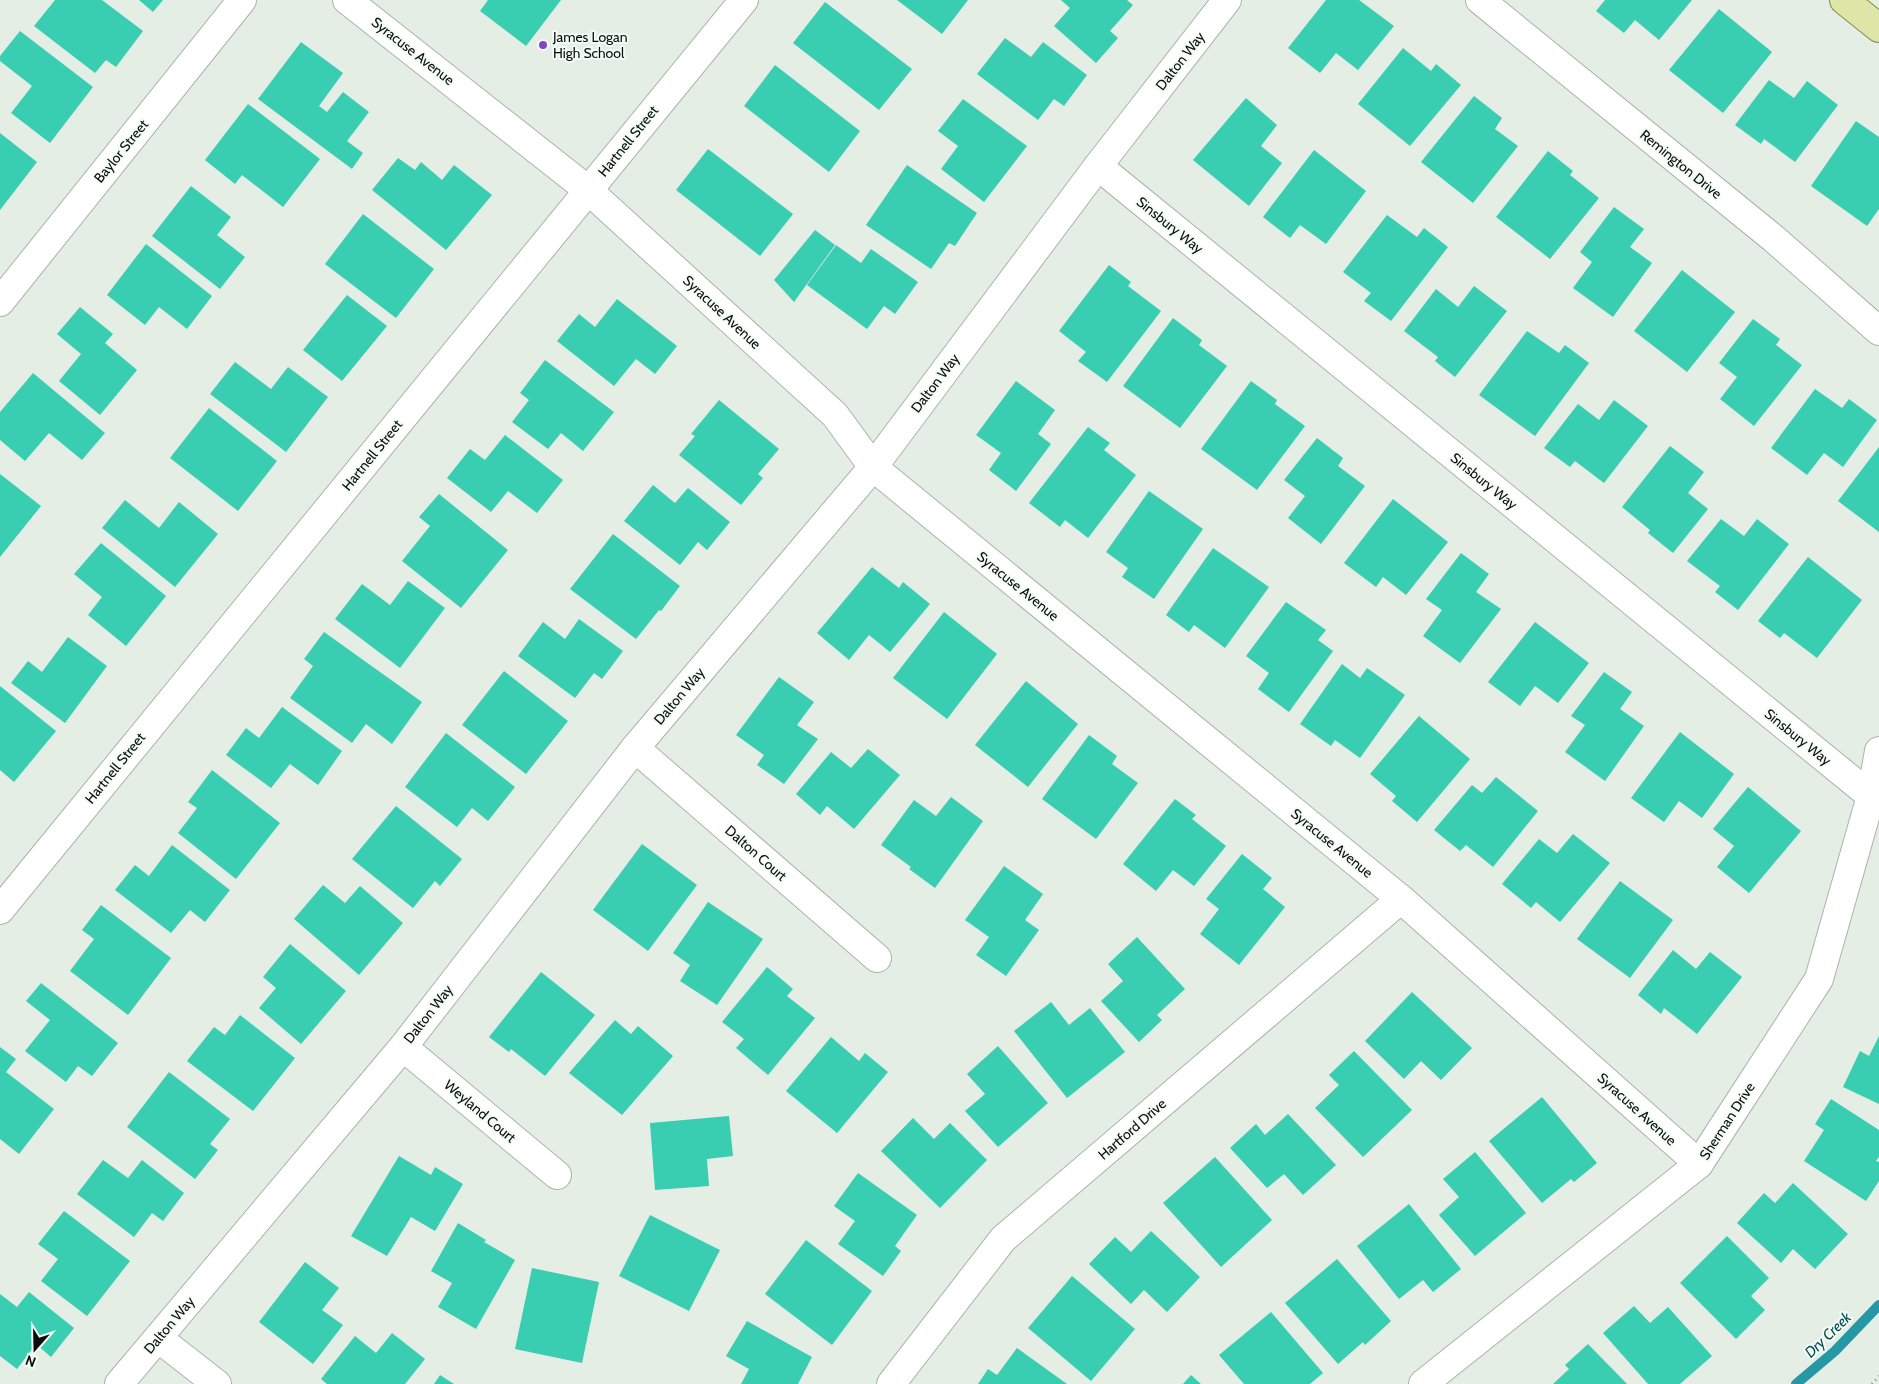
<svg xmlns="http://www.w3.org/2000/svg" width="1879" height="1384" font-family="Cabin,sans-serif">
<rect width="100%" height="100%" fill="#e5eee5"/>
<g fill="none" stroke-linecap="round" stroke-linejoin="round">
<path stroke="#2698a5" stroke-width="10" d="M1796,1384l39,-33 44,-46"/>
</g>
<g fill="#39cdb1">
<path d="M55,0h47l41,31 -27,36 -10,-7 -11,13 -61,-47z"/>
<path d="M139,0h24l-10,12z"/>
<path d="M488,0h73l-35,46 -46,-35z"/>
<path d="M897,0h71l-26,34z"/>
<path d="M1061,0h66l6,5 -23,26 8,7 -22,25 -42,-37 16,-18z"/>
<path d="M1326,0h33l35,26 -36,44 -22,-17 -16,20 -32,-25z"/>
<path d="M1605,0h87l-33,40 -24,-20 -11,13 -28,-22z"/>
<path d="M825,2l87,67 -33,41 -86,-67z"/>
<path d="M1719,9l53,43 -49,61 -54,-43z"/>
<path d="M20,31l73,56 -43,56 -39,-30 21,-27 -32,-25v-5z"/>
<path d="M1005,38l26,19 12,-15 44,33 -23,31 -10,-7 -16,21 -61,-46z"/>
<path d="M301,42l42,31 -24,33 8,6 16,-20 26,20 -22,29 16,12 -11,16 -94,-70z"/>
<path d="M1403,48l28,23 5,-7 25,21 -51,61 -52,-42z"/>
<path d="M775,65l85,66 -31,41 -85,-66z"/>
<path d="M1769,80l25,18 13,-17 31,24 -43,57 -31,-23 -3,5 -26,-19z"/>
<path d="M1474,96l28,22 -7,11 23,17 -45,57 -52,-41z"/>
<path d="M1246,98l31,27 -16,21 21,17 -33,43 -56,-46z"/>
<path d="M963,99l64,47 -43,56 -43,-33 17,-23 -20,-15z"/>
<path d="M248,104l72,55 -37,48 -41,-32 -7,9 -30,-24z"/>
<path d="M1856,121l23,16v72l-12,17 -56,-40z"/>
<path d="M0,133l37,29 -37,48z"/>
<path d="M708,149l85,65 -33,42 -84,-66z"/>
<path d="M1314,150l52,41 -40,53 -26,-19 -10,13 -27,-21z"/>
<path d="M1548,151l25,20 -3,4 29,23 -49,61 -54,-42z"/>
<path d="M398,158l17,12 6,-8 21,18 12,-15 38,30 -46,55 -74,-60z"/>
<path d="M907,165l70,48 -22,33 -6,-3 -18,26 -65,-44z"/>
<path d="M191,186l40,31 -14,18 28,22 -25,32 -68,-53z"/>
<path d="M1614,207l30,22 -14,18 22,16 -39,54 -40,-29 19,-26 -12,-10z"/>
<path d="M363,214l71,55 -38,49 -71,-54z"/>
<path d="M1387,215l30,22 7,-9 24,19 -57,74 -27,-20 7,-8 -28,-21z"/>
<path d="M815,230l20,15 -41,57 -20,-22z"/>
<path d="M146,244l66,52 -25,33 -28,-22 -14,18 -38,-30z"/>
<path d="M836,245l25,18 10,-14 47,33 -23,32 -11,-8 -17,23 -60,-44z"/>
<path d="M1109,265l22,17 -3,4 33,25 -54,71 -29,-21 8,-9 -27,-21z"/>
<path d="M1682,270l53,42 -48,60 -53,-41z"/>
<path d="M1474,286l33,25 -52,66 -20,-16 3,-4 -34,-26 32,-42 22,18z"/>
<path d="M347,295l40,31 -45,55 -39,-31z"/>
<path d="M617,299l60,47 -22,28 -19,-15 -22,27 -57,-45 22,-27 16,13z"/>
<path d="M80,307l33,27 -8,9 32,27 -37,45 -41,-34 22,-27 -24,-20z"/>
<path d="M1173,318l29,22 -3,5 28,21 -47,62 -57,-42z"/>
<path d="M1753,319l27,20 -4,6 26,20 -48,61 -34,-27 17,-22 -18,-14z"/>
<path d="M1527,331l32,22 6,-8 24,18 -54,73 -56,-41z"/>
<path d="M545,360l69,52 -31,39 -22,-18 -13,16 -36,-27 17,-22 -9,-7z"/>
<path d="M235,362l36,27 17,-22 40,30 -42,55 -76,-58z"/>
<path d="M33,373l72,60 -23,27 -33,-27 -24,28 -25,-21v-28z"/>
<path d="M1016,381l39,29 -17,24 13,10 -35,47 -27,-21 12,-17 -25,-18z"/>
<path d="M1251,381l26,19 -2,4 30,22 -48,64 -56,-41z"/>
<path d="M1815,389l27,19 7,-9 28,21 -34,47 -19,-14 -17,22 -36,-27z"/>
<path d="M719,400l60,49 -21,25 5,4 -22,27 -62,-50 16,-19 -4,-2z"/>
<path d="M1614,400l34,26 -44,57 -29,-22 -5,6 -26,-19 34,-44 21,16z"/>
<path d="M209,408l68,53 -39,50 -68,-53z"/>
<path d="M1088,427l22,16 -6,7 32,25 -48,63 -23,-18 -5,7 -31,-24z"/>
<path d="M505,435l58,45 -26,33 -29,-22 -17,21 -44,-34 23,-29 15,11z"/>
<path d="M1317,438l26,20 -5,8 27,20 -44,58 -33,-26 17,-22 -21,-16z"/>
<path d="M1670,446l34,26 -16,21 20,16 -35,44 -25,-20 2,-3 -28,-23z"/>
<path d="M1879,447v85l-41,-31z"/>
<path d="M0,474l41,32 -41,51z"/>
<path d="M653,485l22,18 13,-15 42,34 -23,28 -9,-8 -18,23 -56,-44z"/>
<path d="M1149,491l54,38 -49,70 -32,-22 6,-9 -22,-16z"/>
<path d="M439,494l69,56 -47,58 -59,-47 28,-35 -11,-9z"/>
<path d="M1393,499l55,43 -42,53 -23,-18 -7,10 -32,-24z"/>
<path d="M125,500l34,28 20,-26 39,32 -43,53 -73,-59z"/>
<path d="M1721,519l23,17 13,-17 32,25 -51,66 -23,-18 5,-6 -33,-25z"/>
<path d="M613,534l67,52 -19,25 -2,-1 -23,29 -66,-50z"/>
<path d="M101,543l65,53 -40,50 -38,-31 14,-18 -28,-23z"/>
<path d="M1213,548l56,39 -44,61 -31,-23 -5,7 -23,-17z"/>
<path d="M1461,553l28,21 -13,18 25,17 -41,54 -37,-27 19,-26 -16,-11z"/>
<path d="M1808,557l54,43 -45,58 -33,-25 -4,5 -22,-17z"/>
<path d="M872,567l27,21 4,-6 27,22 -40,48 -21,-17 -20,25 -32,-27z"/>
<path d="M408,581l37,27 -45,60 -65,-49 27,-35 28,21z"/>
<path d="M1286,602l40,28 -8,10 15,11 -44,61 -31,-23 11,-16 -23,-17z"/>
<path d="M944,612l53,42 -50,65 -54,-41z"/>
<path d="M579,619l44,32 -21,28 -8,-6 -19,25 -57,-42 25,-34 22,17z"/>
<path d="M1535,622l54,41 -31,40 -23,-17 -15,20 -32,-24z"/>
<path d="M324,632l98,70 -30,42 -26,-20 -14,19 -62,-45 23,-32 -9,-7z"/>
<path d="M68,637l39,29 -42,57 -54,-40 17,-22 14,11z"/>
<path d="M1342,664l18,14 7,-10 38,27 -45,63 -25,-18 -4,6 -31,-22z"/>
<path d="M504,671l64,50 -42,53 -64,-49z"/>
<path d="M1604,672l28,20 -12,17 24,17 -39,55 -40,-29 20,-27 -14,-9z"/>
<path d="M779,677l35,25 -17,23 21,14 -34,45 -27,-19 7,-10 -28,-20z"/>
<path d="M1026,681l52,43 -50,63 -53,-42z"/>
<path d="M0,686l56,45 -42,51 -14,-12z"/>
<path d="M282,707l60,44 -24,34 -28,-21 -19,24 -45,-33 20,-27 13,10z"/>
<path d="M1419,716l51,43 -53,63 -25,-21 4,-5 -26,-22z"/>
<path d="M1680,732l54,42 -32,44 -23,-17 -15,21 -33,-24z"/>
<path d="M446,733l69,54 -27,34 -16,-13 -15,19 -52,-40z"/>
<path d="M1089,735l28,21 -5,8 26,19 -42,56 -54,-40z"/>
<path d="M868,749l32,26 -46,54 -27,-23 -7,9 -24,-21 35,-42 20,16z"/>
<path d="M212,770l68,53 -44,56 -58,-46 19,-25 -9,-6z"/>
<path d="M1496,777l42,34 -45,56 -27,-22 -6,6 -26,-21 38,-45 10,8z"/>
<path d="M1748,787l53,44 -52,62 -32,-26 17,-21 -21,-17z"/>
<path d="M951,797l32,24 -48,67 -26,-19 2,-2 -30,-22 33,-45 22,16z"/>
<path d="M1175,799l21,16 -4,4 34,27 -32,40 -21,-16 -17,21 -33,-27z"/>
<path d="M396,806l66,53 -22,27 -5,-5 -22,27 -61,-49z"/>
<path d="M1573,834l37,29 -50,59 -24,-20 -5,6 -29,-24 37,-45 18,14z"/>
<path d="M642,844l55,41 -49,66 -55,-41z"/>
<path d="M172,845l58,45 -25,32 -15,-12 -19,23 -56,-43 20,-25 14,11z"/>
<path d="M1242,854l30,24 -9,11 22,18 -46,58 -39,-31 19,-25 -13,-10z"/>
<path d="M1004,866l39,28 -18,26 14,10 -33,46 -30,-21 13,-18 -24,-17z"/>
<path d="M1620,881l53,39 -43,58 -53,-39z"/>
<path d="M323,885l22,18 15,-17 43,37 -44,52 -65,-56z"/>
<path d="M708,902l55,37 -46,66 -37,-24 10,-16 -17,-12z"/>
<path d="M101,905l70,53 -43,57 -58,-44 24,-32 -12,-9z"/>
<path d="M1137,937l48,52 -28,26 5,5 -23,22 -38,-41 22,-20 -15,-17z"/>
<path d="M290,944l56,47 -45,53 -42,-36 17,-20 -13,-11z"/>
<path d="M1673,950l23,19 14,-17 32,25 -45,57 -33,-26 -3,6 -23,-19z"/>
<path d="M767,967l26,22 -6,7 28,22 -47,57 -32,-27 8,-9 -22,-17z"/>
<path d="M541,972l54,43 -50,61 -34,-27 -2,3 -20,-15z"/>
<path d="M41,983l77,60 -26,33 -14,-10 -12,16 -41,-31 25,-31 -24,-19z"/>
<path d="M1412,992l60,56 -31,32 -20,-19 -17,18 -39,-38z"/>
<path d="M1051,1002l18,23 21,-17 35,44 -58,46 -53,-67z"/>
<path d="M240,1015l55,43 -42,53 -66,-50 27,-34 11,8z"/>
<path d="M615,1020l16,14 7,-8 35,30 -51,59 -53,-42z"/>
<path d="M1879,1036v68l-36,-17 17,-36 9,5z"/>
<path d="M831,1037l28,24 6,-8 23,19 -51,61 -51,-42z"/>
<path d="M998,1046l50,57 -50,44 -33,-36 20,-17 -18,-20z"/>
<path d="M0,1047l16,12 -10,13 48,37 -35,45 -19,-15z"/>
<path d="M1354,1051l58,59 -49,47 -48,-49 24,-23 -10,-10z"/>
<path d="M169,1072l61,47 -20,25 8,6 -23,29 -68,-52z"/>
<path d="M1542,1097l55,66 -23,19 -3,-3 -29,24 -53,-62z"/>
<path d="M1831,1099l48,31v27l-3,4 3,1v19l-13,20 -62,-40 20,-31 -9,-6z"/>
<path d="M1288,1114l48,51 -33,30 -19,-21 -17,14 -37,-40 26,-24 9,11z"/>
<path d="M729,1116l4,40 -26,3 2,27 -54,4 -5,-67z"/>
<path d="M913,1118l21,21 16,-16 37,37 -47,48 -59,-57z"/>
<path d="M1475,1152l51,61 -51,43 -36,-41 20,-18 -16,-18z"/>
<path d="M399,1156l32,19 4,-8 28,17 -28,47 -24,-14 -24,39 -36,-20z"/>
<path d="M1215,1157l57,63 -51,47 -58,-64z"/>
<path d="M103,1160l25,18 14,-18 42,33 -21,28 -11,-8 -18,24 -57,-43z"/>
<path d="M858,1173l59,42 -22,31 6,5 -18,25 -45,-32 17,-23 -21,-15z"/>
<path d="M1793,1183l55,51 -33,35 -22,-20 -12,14 -44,-40 27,-30 11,10z"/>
<path d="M1409,1204l52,65 -28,23 -10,-12 -24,19 -42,-53z"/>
<path d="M64,1211l66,50 -43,55 -46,-35 17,-22 -20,-15z"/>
<path d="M650,1215l70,35 -31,61 -70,-35z"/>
<path d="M458,1223l28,17 -2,2 31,18 -39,69 -38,-22 14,-24 -21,-12z"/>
<path d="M1151,1231l49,46 -33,35 -23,-22 -13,14 -42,-40 26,-27 16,15z"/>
<path d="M1727,1236l42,42 -18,18 14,14 -29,29 -56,-56z"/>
<path d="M806,1240l66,51 -40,54 -67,-51z"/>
<path d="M1337,1259l54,62 -26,24 -2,-3 -25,22 -53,-61z"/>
<path d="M305,1262l34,26 -17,22 21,15 -30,39 -54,-42z"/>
<path d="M532,1268l67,14 -17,81 -67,-14z"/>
<path d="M1072,1276l63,53 -44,52 -63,-53z"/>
<path d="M29,1292l45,36 -23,29 -15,-13 -19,25 -17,-13v-62l17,13z"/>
<path d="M1634,1306l16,17 18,-16 44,49 -32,28h-32l-45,-51z"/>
<path d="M1271,1312l52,61 -13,11h-66l-25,-29z"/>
<path d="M747,1321l65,36 -14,27h-57l8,-15 -23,-13z"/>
<path d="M392,1333l33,26 -20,25h-78l-6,-5 34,-43 21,17z"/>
<path d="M1588,1344l39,40h-74l16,-15 -4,-4z"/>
<path d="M1017,1348l50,36h-89l10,-15 9,6z"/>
<path d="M440,1375l14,9h-20z"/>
<path d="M1191,1375l10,9h-18z"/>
</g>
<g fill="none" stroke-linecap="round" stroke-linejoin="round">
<g stroke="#abb3ab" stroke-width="30">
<g id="minor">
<path d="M347,0l241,190 247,225 38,52 528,432 298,265"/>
<path d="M1480,0l293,238 106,93"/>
<path d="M1098,166l773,630"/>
<path d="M0,302l242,-302"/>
<path d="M635,748l242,210"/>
<path d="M0,910l744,-910"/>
<path d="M403,1047l154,128"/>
<path d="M158,1338l59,46"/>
<path d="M119,1384l284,-337 232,-299 238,-281 225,-301 129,-166"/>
<path d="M891,1384l112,-145 398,-340"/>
<path d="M1423,1384l276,-220 120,-185 52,-183 8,-45"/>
</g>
</g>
<g stroke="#858e4a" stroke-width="30">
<path id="major" d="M1844,0l35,28"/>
</g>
<path stroke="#899089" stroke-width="3" stroke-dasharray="1 4" stroke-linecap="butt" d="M1872,1384l7,-8"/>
<use href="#minor" stroke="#fff" stroke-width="28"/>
<use href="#major" stroke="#dde5a7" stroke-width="28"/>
</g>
<circle fill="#7f48bf" stroke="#f2fcf3" stroke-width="2" cx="543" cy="45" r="5"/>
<g text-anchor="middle" stroke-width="4" stroke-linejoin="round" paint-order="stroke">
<g font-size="14" fill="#0a0d0a" stroke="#f2fcf3" text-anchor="start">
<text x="553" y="42">James Logan<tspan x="553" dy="16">High School</tspan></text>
</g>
<g font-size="14" fill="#0a0d0a" stroke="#f2fcf3">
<text transform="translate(413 51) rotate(38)" y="5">Syracuse Avenue</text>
<text transform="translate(1180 61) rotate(-52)" y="5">Dalton Way</text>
<text transform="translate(628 141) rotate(-51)" y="5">Hartnell Street</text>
<text transform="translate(121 151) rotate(-51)" y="5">Baylor Street</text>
<text transform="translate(1681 164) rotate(39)" y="5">Remington Drive</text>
<text transform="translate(1170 225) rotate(39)" y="5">Sinsbury Way</text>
<text transform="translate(722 312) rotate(43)" y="5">Syracuse Avenue</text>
<text transform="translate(935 383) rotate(-53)" y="5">Dalton Way</text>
<text transform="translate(372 455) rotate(-51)" y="5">Hartnell Street</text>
<text transform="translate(1484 481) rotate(39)" y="5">Sinsbury Way</text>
<text transform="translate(1018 586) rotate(39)" y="5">Syracuse Avenue</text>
<text transform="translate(679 696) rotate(-50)" y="5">Dalton Way</text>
<text transform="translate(1798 737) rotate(39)" y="5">Sinsbury Way</text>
<text transform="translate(115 768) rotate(-51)" y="5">Hartnell Street</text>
<text transform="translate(1332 843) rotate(39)" y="5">Syracuse Avenue</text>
<text transform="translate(756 853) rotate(41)" y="5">Dalton Court</text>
<text transform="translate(428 1014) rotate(-52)" y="5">Dalton Way</text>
<text transform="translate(1637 1109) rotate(42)" y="5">Syracuse Avenue</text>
<text transform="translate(480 1111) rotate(40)" y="5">Weyland Court</text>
<text transform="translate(1727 1121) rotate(-57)" y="5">Sherman Drive</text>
<text transform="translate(1132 1129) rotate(-41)" y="5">Hartford Drive</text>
<text transform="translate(169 1325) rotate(-50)" y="5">Dalton Way</text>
</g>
<g font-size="15" font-style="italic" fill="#044b53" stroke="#f2fcf3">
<text transform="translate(1828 1335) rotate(-44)" y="5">Dry Creek</text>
</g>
</g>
<g transform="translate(35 1349) rotate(200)" stroke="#f2fcf3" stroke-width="4" paint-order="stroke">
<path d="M0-4L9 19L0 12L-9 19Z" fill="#0a0d0a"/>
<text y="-8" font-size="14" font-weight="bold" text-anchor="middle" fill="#0a0d0a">N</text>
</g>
</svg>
